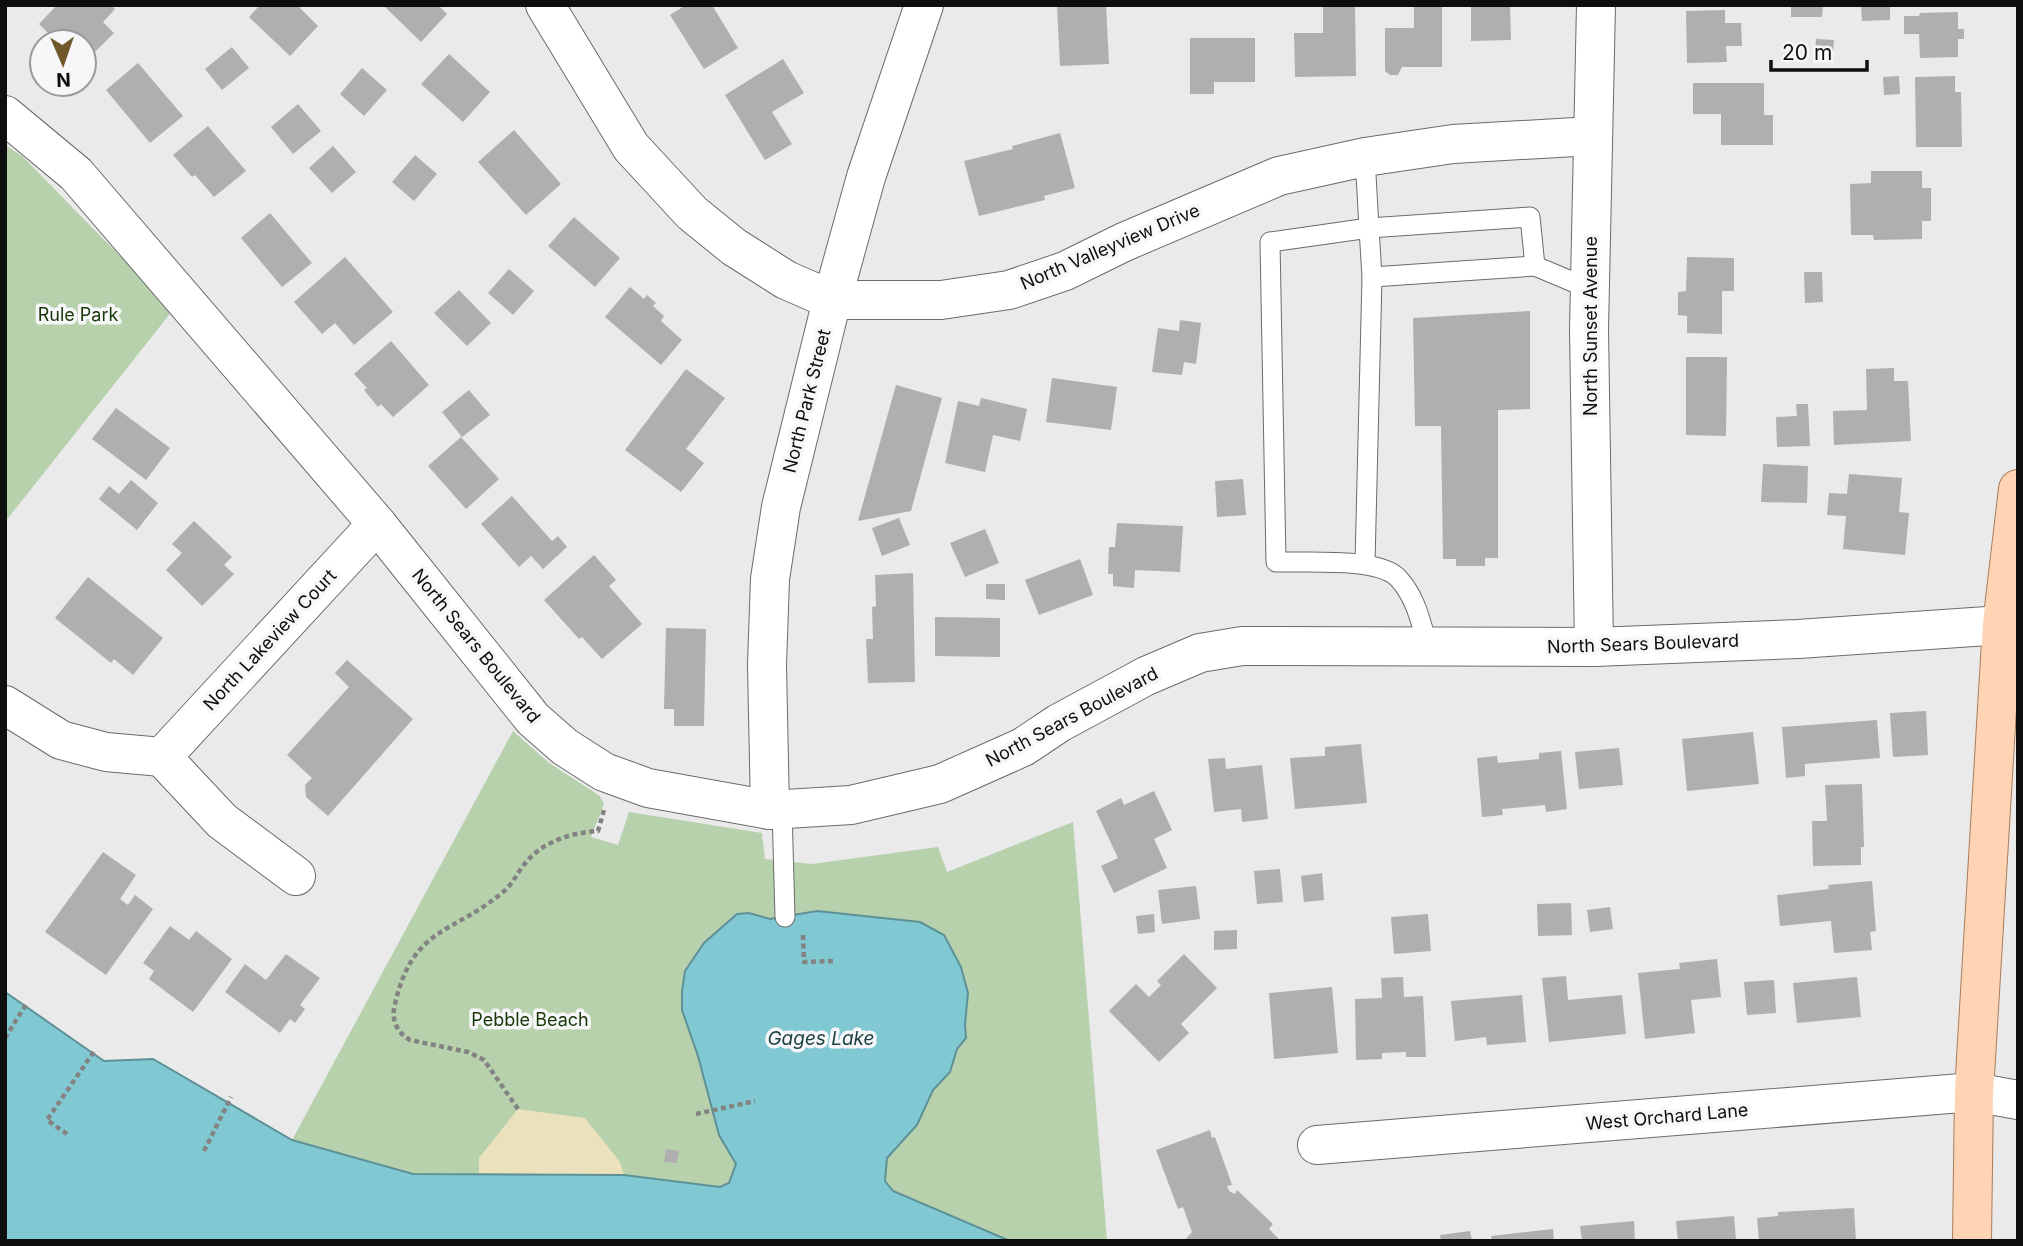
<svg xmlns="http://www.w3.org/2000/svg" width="2023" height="1246" font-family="Inter,sans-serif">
<rect width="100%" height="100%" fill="#eaeaeb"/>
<g fill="#b7d1ad">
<path d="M5,145l17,11 151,154 -168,212z"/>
<path d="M513,731l36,32 51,33 4,8 -13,33 27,8 11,-33 133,21 3,26 47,5 126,-17 9,25 126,-50 34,419h-97l-117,-50 -8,-10 2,-23 30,-33 16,-35 17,-18 7,-23 9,-11 -1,-14 3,-31 -24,-57 -24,-14 -103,-11 -48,8 -20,-6 -12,1 -33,29 -12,98 6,15 21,79 17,29 -7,19 -9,4 -96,-12 -211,-1 -121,-34z"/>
</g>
<path fill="#ebe1bc" d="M518,1109l67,9 35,44 4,13 -145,-2v-15z"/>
<path fill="#81c9d2" stroke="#5e9197" stroke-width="2" d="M817,911l103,11 24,13 17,32 7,26 -3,31 1,14 -9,11 -7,23 -17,18 -16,35 -30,33 -2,23 8,10 117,50h-1005v-249l99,69 49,-2 139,81 121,34 211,1 96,12 9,-4 7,-19 -17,-29 -21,-79 -16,-46v-19l3,-20 19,-28 33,-29 12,-1 21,6z"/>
<g fill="#b0aeaf">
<path d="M57,5h54l4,4 -12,13 11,11 -28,28 -2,-2v-17h-18l-5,-5 -4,5 -18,-18z"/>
<path d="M260,5h37l21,21 -28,30 -41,-39z"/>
<path d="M383,5h55l9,9 -26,28z"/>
<path d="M686,5h26l26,43 -34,21 -34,-54z"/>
<path d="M1057,5h49l3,59 -49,2z"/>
<path d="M1323,5h32l1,71 -61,1 -1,-44h29z"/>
<path d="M1442,5v62h-40l-4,8h-8l-5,-4v-43h29v-22z"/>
<path d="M1471,5h39l1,35 -40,1z"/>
<path d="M1791,5h32l-1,12h-31z"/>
<path d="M1861,5h29v15l-28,1z"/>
<path d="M1725,10v13h16l1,23h-16l1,16 -40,1 -1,-52z"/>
<path d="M1958,12v17h6v10h-6v18l-38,1 -1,-24h-15v-18h15l1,-3z"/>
<path d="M1190,38h65v44h-41v12h-24z"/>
<path d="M1816,39l18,1 -1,14 -18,-2z"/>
<path d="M232,47l17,21 -27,22 -17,-21z"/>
<path d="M449,54l41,38 -27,30 -42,-38z"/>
<path d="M783,59l21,34 -32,19 20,32 -27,16 -40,-65z"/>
<path d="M138,63l45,53 -33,27 -44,-53z"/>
<path d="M362,68l25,22 -23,26 -24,-22z"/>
<path d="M1899,76l1,18 -16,1 -1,-18z"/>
<path d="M1955,76v16h6l1,55h-46l-1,-70z"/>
<path d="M1693,83h71v32h9v30h-52v-31h-28z"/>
<path d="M298,104l23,27 -28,23 -22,-27z"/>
<path d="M208,126l38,45 -32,26 -19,-22 -3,2 -19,-22z"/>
<path d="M514,130l47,54 -35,31 -48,-53z"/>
<path d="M1060,133l15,55 -31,8 1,4 -66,16 -15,-55 49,-12 -1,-3z"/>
<path d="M333,146l23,26 -24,21 -23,-25z"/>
<path d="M415,155l22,19 -23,27 -22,-19z"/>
<path d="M1871,171h51v17h9v33h-9v18l-48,1 -1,-5h-22l-1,-51 21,-1z"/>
<path d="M270,213l42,50 -30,24 -41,-49z"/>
<path d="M574,217l46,41 -25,29 -47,-41z"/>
<path d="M345,257l48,55 -39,33 -19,-22 -13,11 -28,-32z"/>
<path d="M1687,257l47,1v33h-12v43l-35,-1v-17l-9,-1v-23l8,-1z"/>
<path d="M509,269l25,22 -21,24 -25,-22z"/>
<path d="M1804,272h18l1,30 -18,1z"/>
<path d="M630,287l14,12 3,-4 9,8 -3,3 11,10 -3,5 21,19 -21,25 -56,-48z"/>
<path d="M459,290l32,33 -24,23 -33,-33z"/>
<path d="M1530,311v98l-32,1v148h-13v8h-29v-7h-13l-2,-133h-26l-2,-108z"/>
<path d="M1180,320l21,3 -5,41 -12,-2 -2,13 -30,-3 6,-44 21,3z"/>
<path d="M391,341l38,44 -36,32 -12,-13 -3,3 -14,-17 3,-2 -13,-14z"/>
<path d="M1686,357h41l-1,79 -40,-1z"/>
<path d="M1894,368v13h14l3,60 -77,4 -1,-34 34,-1 -1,-41z"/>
<path d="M686,369l39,29 -39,51 18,14 -23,29 -56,-42z"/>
<path d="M1052,378l65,9 -6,43 -65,-8z"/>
<path d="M896,385l46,13 -31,113 -53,10z"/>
<path d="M469,390l21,25 -28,22 -20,-25z"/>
<path d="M981,398l46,11 -7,32 -27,-6 -8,37 -40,-9 13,-62 21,5z"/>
<path d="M1796,404h12l2,42 -33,1 -1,-30 21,-1z"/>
<path d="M116,408l54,40 -24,32 -54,-41z"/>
<path d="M461,437l38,42 -33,30 -38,-43z"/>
<path d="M1763,464l45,2 -1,37 -46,-1z"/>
<path d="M1849,474l53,4 -3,34 10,1 -4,42 -62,-6 3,-33 -19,-1 2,-22 18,1z"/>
<path d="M1243,479l3,36 -29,2 -2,-36z"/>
<path d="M131,480l27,23 -21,27 -38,-31 10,-13 10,8z"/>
<path d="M512,496l40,45 6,-5 9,11 -24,22 -12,-13 -12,11 -38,-43z"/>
<path d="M899,518l11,27 -28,11 -10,-28z"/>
<path d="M194,521l38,36 -8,8 10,9 -32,32 -36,-36 16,-17 -10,-9z"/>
<path d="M1117,523l66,3 -3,46 -45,-2 -1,18 -21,-2v-12h-5l1,-27h6z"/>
<path d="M985,529l14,34 -34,14 -15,-34z"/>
<path d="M594,555l22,25 -7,6 33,38 -40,35 -20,-22 -3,2 -35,-39z"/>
<path d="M1080,559l13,36 -54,20 -14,-35z"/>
<path d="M913,573l2,109 -47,1 -2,-44h7l-1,-32 4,-1 -1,-31z"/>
<path d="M88,577l75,61 -30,37 -19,-16 -3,4 -56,-45z"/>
<path d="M986,584h19v16l-19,-1z"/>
<path d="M935,617l65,1v39l-65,-1z"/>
<path d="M666,628l40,1 -2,97h-30v-17h-10z"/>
<path d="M347,660l66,59 -85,97 -22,-19 -1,-12 7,-7 -25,-23 62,-68 -14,-14z"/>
<path d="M1926,711l2,44 -35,2 -3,-44z"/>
<path d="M1877,720l3,38 -75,6v12l-19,2 -4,-51z"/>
<path d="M1753,732l6,52 -72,7 -5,-52z"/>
<path d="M1361,744l6,59 -72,6 -5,-51 35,-2v-9z"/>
<path d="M1619,748l4,37 -44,4 -4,-37z"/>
<path d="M1561,751l6,58 -21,3 -1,-7 -43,4 1,6 -21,2 -5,-59 20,-2 1,7 41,-4v-6z"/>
<path d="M1225,758l1,11 36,-4 6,54 -26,3 -1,-13 -27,3 -6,-53z"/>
<path d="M1862,784l2,63h-3v18l-48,1 -1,-45h15l-2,-36z"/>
<path d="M1154,791l18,39 -18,9 13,29 -53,25 -13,-27 17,-8 -22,-47 25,-13 3,7z"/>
<path d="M103,852l33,23 -16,24 8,6 7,-10 18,14 -47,66 -61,-43z"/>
<path d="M1280,869l3,33 -26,2 -3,-33z"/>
<path d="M1322,873l2,27 -20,2 -3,-26z"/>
<path d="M1872,881l4,50 -6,1 2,18 -38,3 -3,-32 -51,5 -3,-31 52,-6 -1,-4z"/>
<path d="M1196,886l4,33 -38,5 -4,-34z"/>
<path d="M1571,903l1,32 -34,1 -1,-32z"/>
<path d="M1610,907l3,22 -23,3 -3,-22z"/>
<path d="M1154,914l1,18 -17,2 -2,-18z"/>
<path d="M1428,914l3,37 -37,3 -3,-37z"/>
<path d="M170,926l19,14 7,-9 36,28 -39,53 -44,-33 5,-8 -11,-8z"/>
<path d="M1237,930v19l-23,1v-19z"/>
<path d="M286,954l34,24 -20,27 5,4 -10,14 -5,-4 -10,14 -55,-41 20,-28 21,16z"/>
<path d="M1184,954l33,34 -36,36 8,9 -30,29 -50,-51 27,-27 13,13 12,-12 -4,-4z"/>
<path d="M1717,959l4,38 -30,3 4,33 -50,6 -7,-66 42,-4 -1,-6z"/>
<path d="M1566,976l2,24 54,-5 4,39 -77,8 -7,-64z"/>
<path d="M1403,977l1,20 19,-1 3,61h-20v-5l-24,1v6l-26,1 -1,-61 27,-1 -1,-20z"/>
<path d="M1857,977l4,40 -64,6 -4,-40z"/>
<path d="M1774,980l2,33 -29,2 -3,-33z"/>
<path d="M1332,987l6,66 -64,6 -5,-66z"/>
<path d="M1522,995l4,47 -39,3 -1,-8 -31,4 -4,-40z"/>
<path d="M1210,1130l2,8 3,-1 17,48 -5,1 2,5 6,3 2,-4 36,34 -4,5 12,12h-97l8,-9 -9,-25 -5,2 -22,-59z"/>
<path d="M666,1149l13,2 -2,12 -13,-1z"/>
<path d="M1854,1208l2,33h-97l-2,-23 21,-2v-4z"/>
<path d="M1734,1216l2,25h-58l-2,-20z"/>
<path d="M1634,1221l1,20h-53l-2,-15z"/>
<path d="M1553,1229l1,12h-62l-1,-5z"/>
<path d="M1470,1231l2,10h-31l-1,-6z"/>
</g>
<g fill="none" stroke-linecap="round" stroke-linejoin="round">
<g stroke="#6b6b6c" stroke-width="21">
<g id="lane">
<path d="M1365,157l4,71 161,-11 5,49 55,23"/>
<path d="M1372,277l163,-11"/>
<path d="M1365,563l7,-286 -3,-49 -99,14 6,320c28,1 102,-5 122,16 18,19 23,45 30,69"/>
<path d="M782,809l3,108"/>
</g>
</g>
<g stroke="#6b6b6c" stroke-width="40">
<g id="street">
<path d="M545,5l86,142 61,66 42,34 52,33 46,20h109l68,-10 56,-19 59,-29 155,-66 86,-19 88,-13 139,-8"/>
<path d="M5,115l71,59 301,350 156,195 32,28 39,25 44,16 122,22 81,-5 89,-21 83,-37 36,-24 87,-47 54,-23 42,-7 352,1 204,-8 204,-14 16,2"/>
<path d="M1594,647l-5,-318 7,-324"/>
<path d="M5,705l56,35 45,12 56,5 215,-233"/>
<path d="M162,757l60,64 74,55"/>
<path d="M770,810l-3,-145 3,-86 11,-72 51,-207 34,-123 58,-172"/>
<path d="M1317,1145l657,-53 44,8"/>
</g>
</g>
<g stroke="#a97c59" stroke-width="40">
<path id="primary" d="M1972,1241l2,-149 28,-467 16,-136"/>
</g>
<g stroke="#838383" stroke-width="4.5" stroke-dasharray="5 3.5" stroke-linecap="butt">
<path d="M803,935l1,27 31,-1"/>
<path d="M5,1038l22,-35"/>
<path d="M518,1109l-34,-49 -16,-8 -58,-12c-14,-8 -19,-21 -15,-36 18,-78 57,-69 108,-112 9,-7 13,-17 20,-26 18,-24 46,-33 75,-35l6,-21"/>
<path d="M696,1114l59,-13"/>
<path d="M67,1134l-20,-14 48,-70"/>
<path d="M204,1151l27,-54"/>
</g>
<use href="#lane" stroke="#fff" stroke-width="19"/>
<use href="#street" stroke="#fff" stroke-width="38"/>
<use href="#primary" stroke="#fed4b4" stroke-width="38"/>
</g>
<g text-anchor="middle" stroke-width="7" stroke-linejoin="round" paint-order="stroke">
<g font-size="18" fill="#0e0e0e" stroke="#f7f7f9">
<text transform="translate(1110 247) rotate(-23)" y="6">North Valleyview Drive</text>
<text transform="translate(1591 326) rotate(-90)" y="6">North Sunset Avenue</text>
<text transform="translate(807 401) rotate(-76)" y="6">North Park Street</text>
<text transform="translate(270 640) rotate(-47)" y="6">North Lakeview Court</text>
<text transform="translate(1643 644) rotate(-2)" y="6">North Sears Boulevard</text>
<text transform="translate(476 646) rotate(51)" y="6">North Sears Boulevard</text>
<text transform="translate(1072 717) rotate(-28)" y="6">North Sears Boulevard</text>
<text transform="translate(1667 1117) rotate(-5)" y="6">West Orchard Lane</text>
</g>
<g font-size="18" fill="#183807" stroke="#f7f7f9">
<text x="78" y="321">Rule Park</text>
<text x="530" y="1026">Pebble Beach</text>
</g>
<g font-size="19" font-style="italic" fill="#1e4246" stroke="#f7f7f9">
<text x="821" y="1045">Gages Lake</text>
</g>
</g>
<rect width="2023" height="1246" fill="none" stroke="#0e0e0e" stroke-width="14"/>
<g transform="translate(63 63) rotate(178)"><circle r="33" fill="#f7f7f9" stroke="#9a9a9b" stroke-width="2"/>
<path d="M0-5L12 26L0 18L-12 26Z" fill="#715829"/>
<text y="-10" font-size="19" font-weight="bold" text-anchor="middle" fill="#0e0e0e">N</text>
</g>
<path d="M1771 60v10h96v-10" fill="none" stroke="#0e0e0e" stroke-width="3.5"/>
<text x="1782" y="60" font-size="21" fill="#0e0e0e" stroke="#f7f7f9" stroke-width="5" paint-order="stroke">20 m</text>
</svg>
